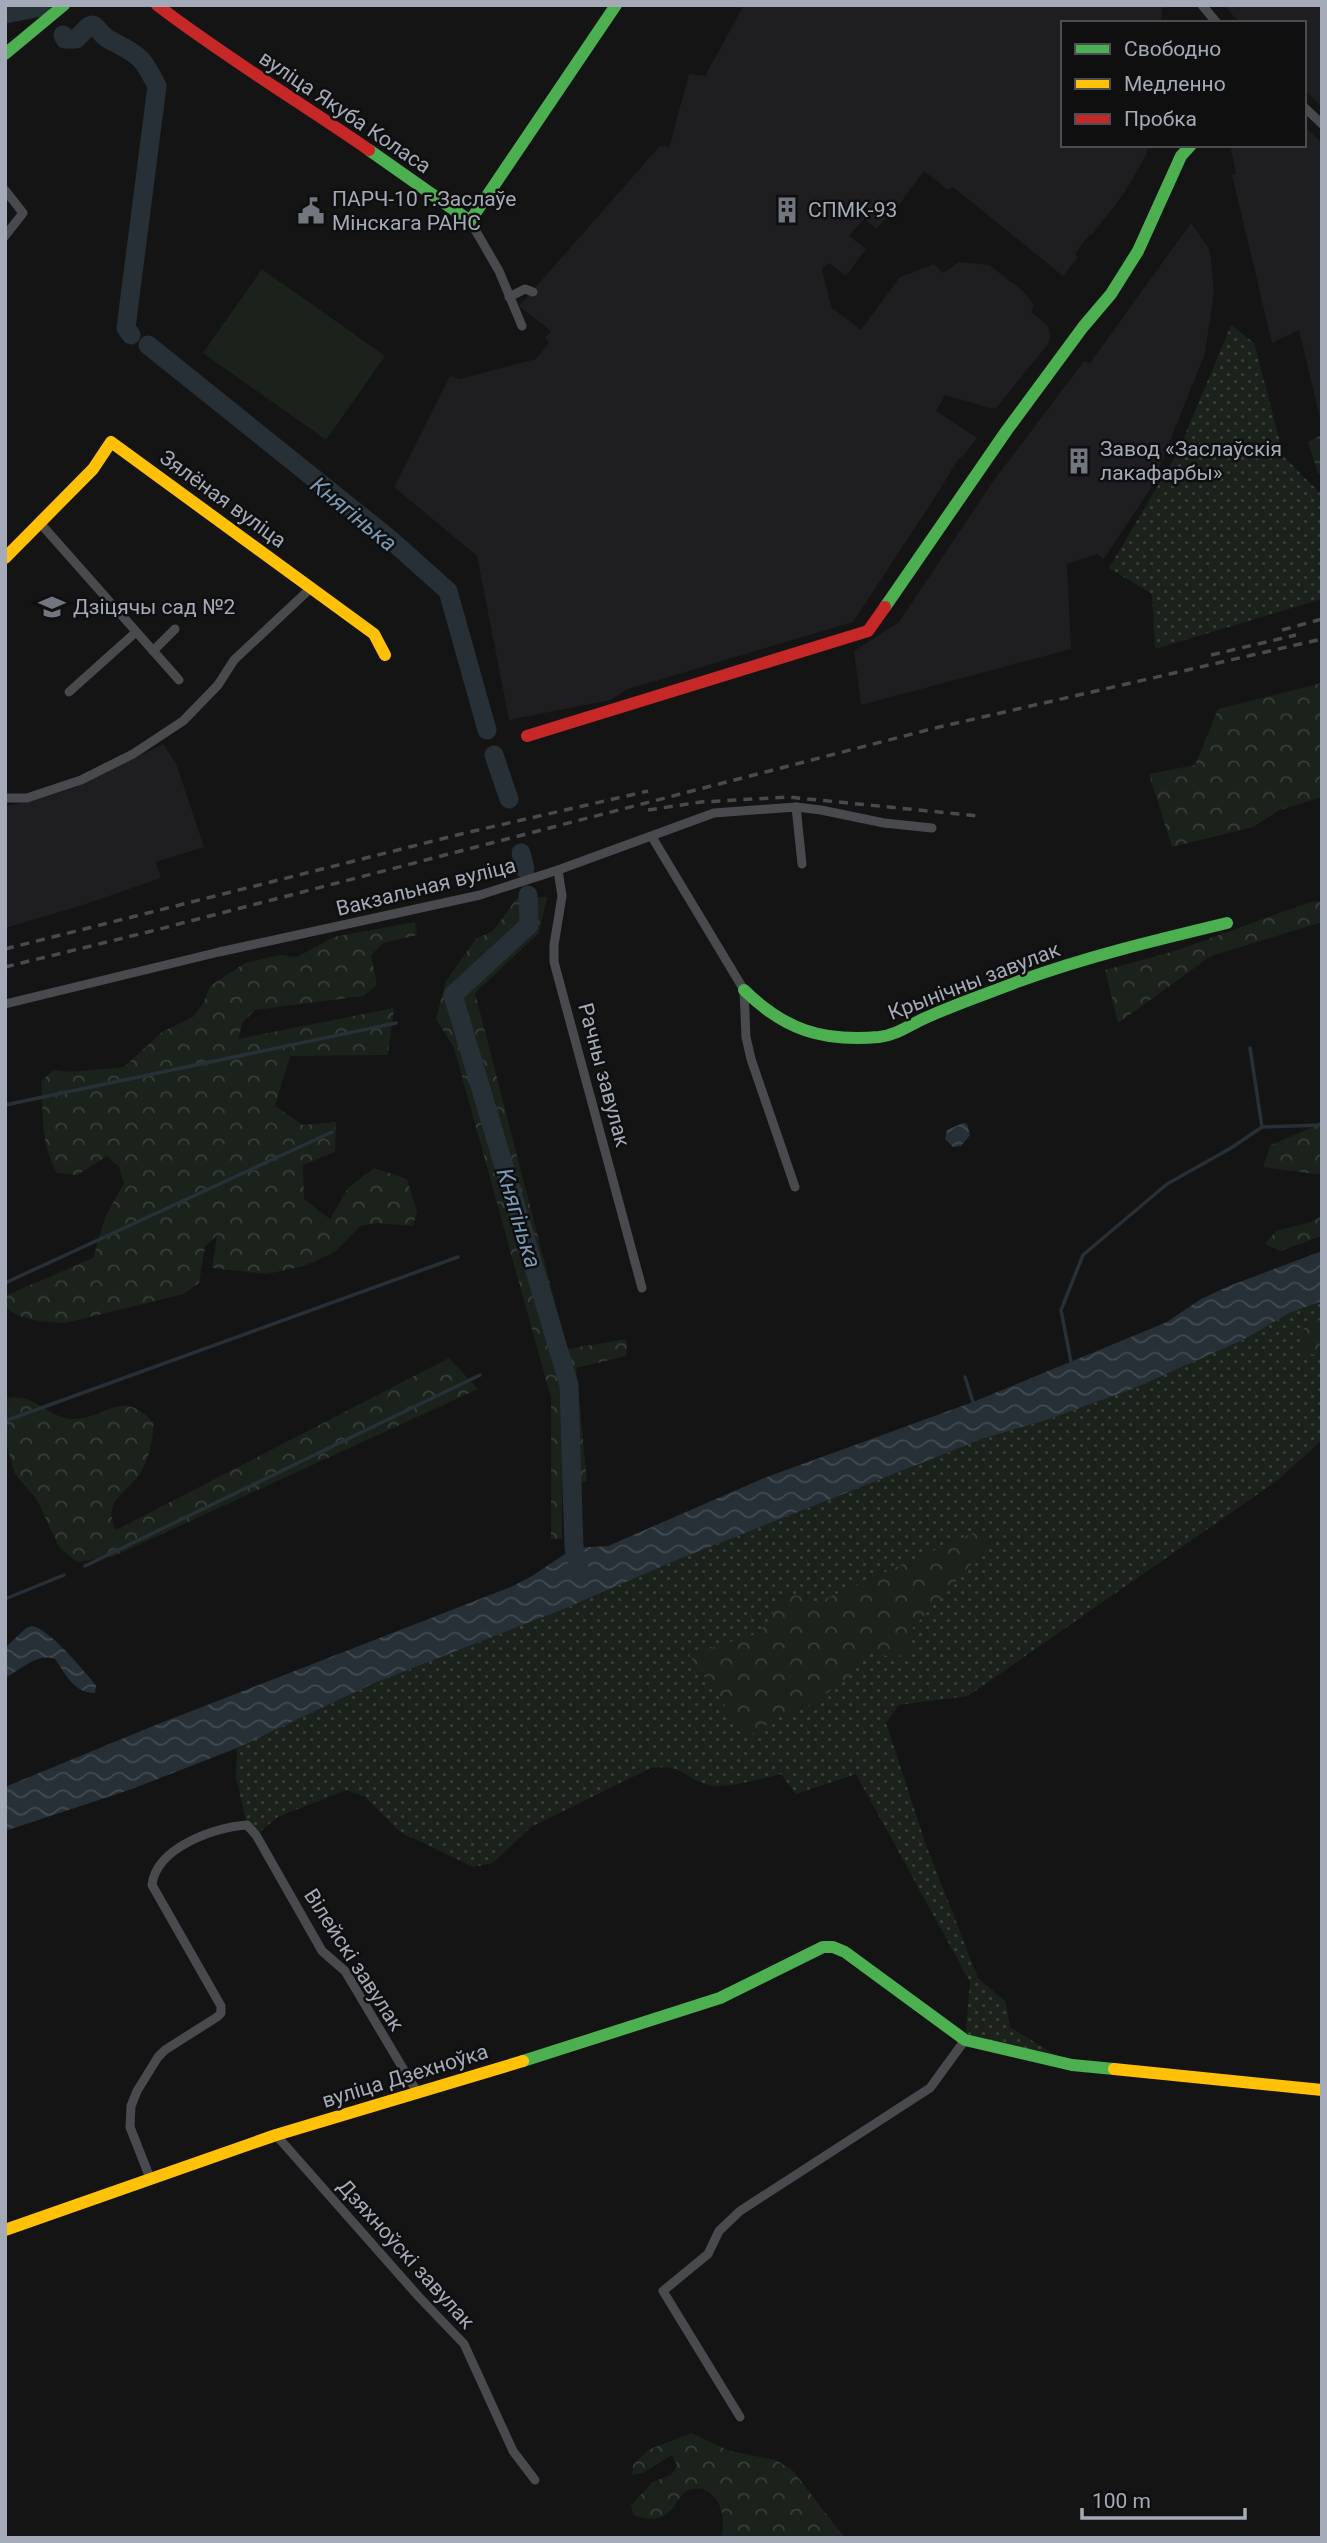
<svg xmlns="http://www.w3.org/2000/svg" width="1327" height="2543" font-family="Roboto,sans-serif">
<defs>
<pattern id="grass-dots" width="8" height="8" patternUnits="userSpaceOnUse" patternTransform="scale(1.75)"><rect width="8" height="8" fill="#1a221b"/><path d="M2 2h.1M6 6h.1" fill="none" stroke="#383f3a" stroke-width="1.8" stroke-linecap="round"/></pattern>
<pattern id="forest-crowns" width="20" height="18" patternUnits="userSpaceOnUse" patternTransform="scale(1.75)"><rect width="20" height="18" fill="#1a221b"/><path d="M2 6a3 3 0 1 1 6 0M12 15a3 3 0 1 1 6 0" fill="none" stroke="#383f3a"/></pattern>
<pattern id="wetland-marsh" width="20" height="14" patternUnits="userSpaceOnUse" patternTransform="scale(1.75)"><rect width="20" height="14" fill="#1a221b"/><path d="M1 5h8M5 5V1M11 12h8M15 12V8" fill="none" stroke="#383f3a"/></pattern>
<pattern id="water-waves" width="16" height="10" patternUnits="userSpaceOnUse" patternTransform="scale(1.75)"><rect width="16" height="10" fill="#273037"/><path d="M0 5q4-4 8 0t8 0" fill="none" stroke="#434b52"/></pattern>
</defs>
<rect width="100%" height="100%" fill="#141414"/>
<g fill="#1e1e20">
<path d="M744,5h418l-1,18h-98v122h86l-3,10 -21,37 -33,43 -2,-1 -7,9 -8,11 3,3 -15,19 -110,-89 -5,3 -24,-19 -32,43 -2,-1 -13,16 -13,-10 -15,17 17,13 -20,27 -17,-13 -7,6 9,38 30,23 39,-53 34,-13 9,9 16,-11 30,3 35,27 10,13 -3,7 16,13 4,9 -3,10 -51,63 -4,2 -48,-14 -9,16 41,27 -14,18 -5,3 -17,29 -88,134 -225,67 -18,11 -101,20 -32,-164 -83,-69 56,-111 10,3 76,-20 13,-16 -4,-5 6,-7 -32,-25 140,-159 6,-2 4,3 20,-74 16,2z"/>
<path d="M1224,5h98v102l-18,-18v-66h-64z"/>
<path d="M1304,126l18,17v273l-2,2 -21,-88 -27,13 -40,-168 4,-1 -6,-29h74z"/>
<path d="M1191,223l19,27 4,42 -9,61 -54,135 -47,71 -7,-5 -30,10 4,85 -210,56 -7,-54 45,-29 95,-142 90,-119 6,2z"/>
<path d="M163,744l13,19 28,84 -48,15 5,16 -78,27 -78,23v-122l27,-5 42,-13z"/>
</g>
<g fill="url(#grass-dots)">
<path d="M1231,325l23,18 30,114 38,38v104l-167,50 -3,-55 -43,-26 69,-116z"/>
<path d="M1322,1301v139l-44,40 -310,216 -69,9 -13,18 39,119 53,136 28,24 4,25 62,38 -107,-25 5,-58 -114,-208 -60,20 -15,-20c-16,4 -56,15 -72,11 -27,-7 -24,-21 -58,-17l-120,59 -38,36 -20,4 -73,-35 -35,-35 -19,-7 -68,27 -22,18 -9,-10 -11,-47 1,-30 135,-64 194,-76 106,-46 310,-123 64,-19 84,-30 113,-50 46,-27z"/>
</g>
<g fill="url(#forest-crowns)">
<path d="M1322,683v114l-42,13 -27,17 -81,20 -23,-73 46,-9 23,-56z"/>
<path d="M547,897l-8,36 -64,60 92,356 60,-10 -1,17 -50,12 11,113 -25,8v50h-11v-141l-97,-350 -18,-29 10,-38 30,-42 17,-8 24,-33z"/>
<path d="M1322,901v21l-111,34 -93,67 -13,-53 73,-20 132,-48z"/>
<path d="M415,922l2,13 -34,8 -12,12 6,30 -14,11 -108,14 -12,12 -5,17 156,-31 -6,47 -98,1 -15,50 28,19 33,-3 -1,30 -32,13 1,34 26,20 18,-31 26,-20 33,11 10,33 -4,14 -36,-3 -17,3 -25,26 -31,14 -37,8 -55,-6 5,-33 -12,12 -6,36 -15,11 -119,29c-19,-1 -47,-2 -60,-17v-10l88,-38 13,-43 18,-32 -5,-16 -12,-11 -30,19 -20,-2c-16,-27 -14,-61 -16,-92l13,-11 16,2 54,-5 38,-35 31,-15 11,-15 6,-16 35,-23 34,-8 18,2 37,-20z"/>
<path d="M1322,1120v55l-59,-8 8,-22 42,-18z"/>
<path d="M1322,1216v20l-42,15 -15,-7 11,-13 35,-9z"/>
<path d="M1322,1319v33l-9,3 -14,-10 4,-16z"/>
<path d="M449,1358l29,31 -364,167 -37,6 -18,-15 -22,-47 -22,-26 -10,-34v-41c27,-9 41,18 67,20 35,1 48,-32 81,3 1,18 -4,38 -14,53 -15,21 -37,26 -23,55z"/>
<path d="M973,1533l19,8 -81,89 -1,18 -13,10 -34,-7 -17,29 -41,28 -22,7 -36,22 -58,-82 70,-22 29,-41 28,11z"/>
<path d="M691,2433l39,18 46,9 17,11 52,67h-124c6,-19 -1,-53 -28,-49 -21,2 -14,42 -60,26l-2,-10 22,-23 19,-8 5,-9 -5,-10 -29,18 -11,2 1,-10 15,-15z"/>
</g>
<path fill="url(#wetland-marsh)" d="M1322,435v41l-4,-3 -10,-31z"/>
<path fill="#1a221b" d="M262,269l123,87 -59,84 -123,-87z"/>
<g fill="url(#water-waves)">
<path d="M963,1123l4,1 3,11 -9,11 -8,1 -8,-8 2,-9z"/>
<path d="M1322,1251v50l-33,12 -46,27 -113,50 -84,30 -64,19 -310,123 -106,46 -194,76 -135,64 -105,41 -127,42v-44l148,-61 360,-140 19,-10 42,-28 34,-2 156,-68 209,-76 194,-80 34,-23 28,-13z"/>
<path d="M32,1626c18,3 51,44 64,59l-1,8c-21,0 -29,-18 -40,-34 -17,-7 -35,11 -50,19v-30l21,-20z"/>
</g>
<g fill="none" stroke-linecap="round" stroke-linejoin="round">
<g stroke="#273037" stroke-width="3.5">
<path d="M5,1105l391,-82"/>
<path d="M1262,1127l60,-2"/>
<path d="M5,1283l327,-151"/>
<path d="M1071,1362l-10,-52 22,-55 84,-71 64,-36 31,-21 -12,-79"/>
<path d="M965,1377l8,25"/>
<path d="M5,1421l453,-164"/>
<path d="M85,1566l395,-191"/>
<path d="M5,1599l59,-24"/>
</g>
<g stroke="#273037" stroke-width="19">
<path d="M5,14l36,-7"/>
<path d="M63,35l2,4h11l13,-13 4,-1c6,4 10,12 17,15 30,16 31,15 47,46l-31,242 5,7"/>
<path d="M148,345l243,195 57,51 39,139"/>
<path d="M494,755l15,44"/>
<path d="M521,853l4,16"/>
<path d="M528,895l1,30 -76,70 116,390 5,163 6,24"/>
</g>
<g stroke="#484a4d" stroke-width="9">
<path d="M1202,5l15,18"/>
<path d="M1304,107l18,17"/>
<path d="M5,190l18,23 -18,23"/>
<path d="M470,221l29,50 23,55"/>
<path d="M509,297l16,-8 8,3"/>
<path d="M40,523l139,157"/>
<path d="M153,651l22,-22"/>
<path d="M69,692l67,-60"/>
<path d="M5,798h22l54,-18 52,-26 50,-33 35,-36 16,-25 78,-73"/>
<path d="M796,807l25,3 63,13 48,5"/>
<path d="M652,837l92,153 2,47 5,22 44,128"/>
<path d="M558,870l4,26 -8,49v17l88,326"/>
<path d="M5,1004l214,-52 261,-57 78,-25 156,-57 82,-6 6,57"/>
<path d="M276,2135l143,162 45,47 49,107 22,29"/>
<path d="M150,2178l-20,-51 1,-21 6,-15 21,-34 7,-7 52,-33 4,-4v-7l-69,-121c4,-37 62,-58 95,-60l9,10 66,116 23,20 72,121"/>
<path d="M740,2417l-77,-126 45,-37 11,-23 21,-20 190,-123 35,-48"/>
</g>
<g stroke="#4caf50" stroke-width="12">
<path d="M5,54l59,-49"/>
<path d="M369,150l101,71 146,-216"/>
<path d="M885,607l122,-177 76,-103 28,-33 27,-43 43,-95 10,-11"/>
<path d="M744,990c41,40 78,52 135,47 17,-2 29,-11 44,-18 30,-14 63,-25 94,-37 68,-25 139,-42 210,-59"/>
<path d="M523,2061l197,-63 103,-51h10l12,5 120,88 107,25 42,4"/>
</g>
<g stroke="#ffc107" stroke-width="12">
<path d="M5,558l88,-89 18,-27 263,192 11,21"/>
<path d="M1114,2069l208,21"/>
<path d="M5,2230l271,-95 247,-74"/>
</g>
<g stroke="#c62828" stroke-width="12">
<path d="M157,5c68,52 141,96 212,145"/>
<path d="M527,736l341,-105 17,-24"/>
</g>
<g stroke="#484a4d" stroke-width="3.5" stroke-dasharray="9 7" stroke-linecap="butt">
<path d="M1282,630l40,-11"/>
<path d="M1211,655l85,-20"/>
<path d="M648,810l53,-8 87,-5 191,19"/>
<path d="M5,949l460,-116 183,-42"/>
<path d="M5,967l147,-36 783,-203 387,-89"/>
</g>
</g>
<defs>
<g id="building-bare" transform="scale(2.1)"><path d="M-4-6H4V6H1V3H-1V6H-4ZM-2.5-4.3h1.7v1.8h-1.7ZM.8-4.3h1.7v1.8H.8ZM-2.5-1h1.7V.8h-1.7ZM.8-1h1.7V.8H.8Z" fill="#72767e" stroke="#0f0f10" stroke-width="2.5" paint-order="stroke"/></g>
<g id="civic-bare" transform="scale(2.1)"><path d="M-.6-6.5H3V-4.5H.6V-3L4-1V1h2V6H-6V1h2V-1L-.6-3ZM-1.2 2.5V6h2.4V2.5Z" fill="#72767e" stroke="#0f0f10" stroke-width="2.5" paint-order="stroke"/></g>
<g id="school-bare" transform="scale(2.1)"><path d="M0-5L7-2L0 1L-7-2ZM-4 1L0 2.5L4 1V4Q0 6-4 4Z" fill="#72767e" stroke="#0f0f10" stroke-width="2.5" paint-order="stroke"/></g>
</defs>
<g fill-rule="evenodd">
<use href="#building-bare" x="787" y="210"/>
<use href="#civic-bare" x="311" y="211"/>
<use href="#building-bare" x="1079" y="461"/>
<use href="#school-bare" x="52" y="607"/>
</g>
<g text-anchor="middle" stroke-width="5" stroke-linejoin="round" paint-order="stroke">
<g font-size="21" fill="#a4aab7" stroke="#0f0f10">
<text transform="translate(345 112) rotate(34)" y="7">вуліца Якуба Коласа</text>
<text transform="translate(223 499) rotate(36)" y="7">Зялёная вуліца</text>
<text transform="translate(426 887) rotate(-14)" y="7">Вакзальная вуліца</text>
<text transform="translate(974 981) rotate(-21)" y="7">Крынічны завулак</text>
<text transform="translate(604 1075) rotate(75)" y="7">Рачны завулак</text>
<text transform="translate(354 1960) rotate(57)" y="7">Вілейскі завулак</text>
<text transform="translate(405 2076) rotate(-17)" y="7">вуліца Дзехноўка</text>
<text transform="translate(406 2254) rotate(48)" y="7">Дзяхноўскі завулак</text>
</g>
<g font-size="21" fill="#a4aab7" stroke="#0f0f10" text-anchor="start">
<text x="332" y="206">ПАРЧ-10 г.Заслаўе<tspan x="332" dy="24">Мінскага РАНС</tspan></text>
<text x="808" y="217">СПМК-93</text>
<text x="1100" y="456">Завод «Заслаўскія<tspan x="1100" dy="24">лакафарбы»</tspan></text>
<text x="73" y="614">Дзіцячы сад №2</text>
</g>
<g font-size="23" font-style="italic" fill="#7999b4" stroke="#0f0f10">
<text transform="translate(354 514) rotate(39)" y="8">Княгінька</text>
<text transform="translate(519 1218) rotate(73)" y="8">Княгінька</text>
</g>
</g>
<rect width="1327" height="2543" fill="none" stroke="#a4aab7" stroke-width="14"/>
<rect x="1061" y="21" width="245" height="126" fill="#0f0f10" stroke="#4b4d53" stroke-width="2"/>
<rect x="1075" y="44" width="35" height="10" fill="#4caf50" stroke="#4b4d53" stroke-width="2"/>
<text x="1124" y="56" font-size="21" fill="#a4aab7">Свободно</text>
<rect x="1075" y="79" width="35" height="10" fill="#ffc107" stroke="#4b4d53" stroke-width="2"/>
<text x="1124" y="91" font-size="21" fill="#a4aab7">Медленно</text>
<rect x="1075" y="114" width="35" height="10" fill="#c62828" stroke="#4b4d53" stroke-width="2"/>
<text x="1124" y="126" font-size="21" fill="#a4aab7">Пробка</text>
<path d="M1082 2508v10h163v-10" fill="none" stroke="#a4aab7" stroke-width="3.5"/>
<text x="1092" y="2508" font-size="21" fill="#a4aab7" stroke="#0f0f10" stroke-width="5" paint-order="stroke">100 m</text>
</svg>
